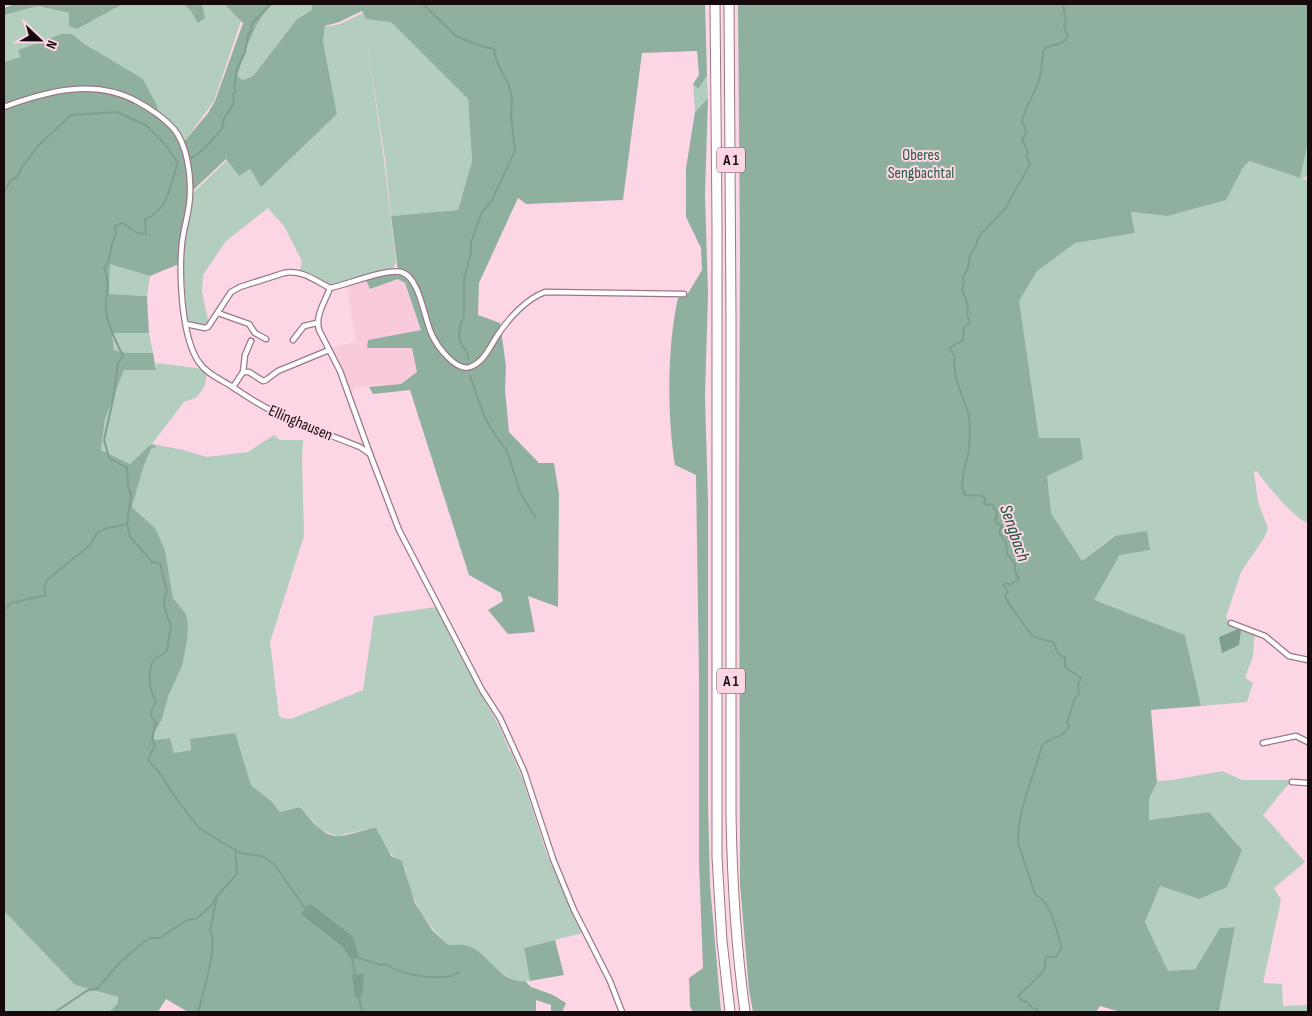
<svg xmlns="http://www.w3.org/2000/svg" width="1312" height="1016" font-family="'Sofia Sans Condensed',sans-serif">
<rect width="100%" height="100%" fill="#fcd6e4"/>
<path fill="#f8cadc" d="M398,279l7,5 16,46 -53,10v8h44l5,24 -16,12 -46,3 -4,8 -24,-46 29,-7 -9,-57 19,-5 4,9z"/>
<g fill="#b3cdbf" fill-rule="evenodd">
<path d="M123,4h60l8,7 14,7 -3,-14h22l17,17 -27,80 -31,42 -97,-98 -14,-11h-11l-43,16 2,7 -16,5v-47l34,-9 31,7 8,16z"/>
<path d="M272,4h40v6l-15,9 -44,57 -10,4 -6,-4c9,-25 16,-53 35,-72z"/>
<path d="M1308,4v171l-5,4 5,1v343c-12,-3 -44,-40 -51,-52l-3,1 4,30 10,26 -4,10 -23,34 -15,45 4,7 25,9 -2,23 -8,22 8,5 -6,19 -46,4 -16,-71 -92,-35 27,-44 -6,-20 -32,25 -31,-48 -214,-49zM1245,156l55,22 -52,-17 -6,8 -75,47 -36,-4 4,21 -57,9 56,-33z"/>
<path d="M362,11l5,8 23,2 78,78 4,62 -14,49 -67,6 -6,-57 -18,-117 17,118 12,103 -4,7 -62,16 -30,-15 2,-10 -18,-35 -16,-18 -42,33 -23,34 -1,17 7,32 -5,3 -11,-3 -6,-5 -4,-56 4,-40 5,-29 35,-34 12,16 11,-7 11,17 76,-72 -14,-73 2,-14 15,-3 23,-11z"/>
<path d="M707,76l1,22 -13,14 -2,-28 5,5z"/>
<path d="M110,263l40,13 -3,20 -38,-2z"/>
<path d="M112,333h37l4,20h-26l-13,-3z"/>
<path d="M156,363l48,6 3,4 -2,12 -5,8 -5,5 -11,4 -33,43 -21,19 -29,-14 4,-31 19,-49h32z"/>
<path d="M274,435l6,5h23l-1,21 2,75 -34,106 9,74 3,2 9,1 72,-29 11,-74 62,-9c14,29 29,58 44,86 11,19 23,37 29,58l2,1 12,28 24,75 35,78 -58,15 6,33 -14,1 -22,-14 -17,-17 -9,-5 -20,-1c-25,-24 -37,-45 -43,-78 -15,-12 -24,-26 -38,-38l-30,7 -16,-6 -21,-23 -20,5 -9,-11 -20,-16 -4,-13 -57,-33 1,11 -17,3 -4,-15 -16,2v-6l8,-15 7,-25 17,-80 -13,-16 -8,-48 -10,-22 -23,-21 12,-42 8,-18 4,1 -3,-4 30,6 24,7 41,-5z"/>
<path d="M1222,771l20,9h50l-29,35 42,47 -31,26 7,12 -18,83 19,1 1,22 25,-1v7h-89l16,-85 -15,1 -25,41 -27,2 -23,-49 15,-36 39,13 10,-87 -60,8v-21l8,-18 16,-1z"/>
<path d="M4,911l71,74 43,12v6l-9,9h-105z"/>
</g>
<g fill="#8fb09f" fill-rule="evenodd">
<path d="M15,4h108l-46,25 -8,-3v-13l-31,-7 -34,9v-7z"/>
<path d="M183,4h19l3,14 -7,5 -7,-12z"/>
<path d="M224,4h48c-19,19 -26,47 -35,72l6,4 10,-4 44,-57 15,-9v-6h393l2,72 -9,13 -5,-5 6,-9 -2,-24 -55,2 -19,147 -97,4 -8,-6 -39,85 -1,32 22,8 6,43 -1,24 4,42 30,31h15l5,31 -1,113 -30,-11 7,36 -27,2 -20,-24 15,-9 -2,-8 -32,-18 -59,-185 -37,4 -4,-7 32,-3 16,-12 -5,-24h-45l1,-8 53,-10 -16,-47 -7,-4 -28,10 -4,-9 32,-8 -7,-56 67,-6 14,-49 -4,-62 -77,-77 -25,-3 -4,-8 -23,11 -14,4 -2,15 14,73 -76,73 -11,-18 -11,7 -13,-17 -37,35 -9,48 -1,22 -29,12 -40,-12 -1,30 38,2 2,37h-37l2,17 13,3h26l3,17h-32l-19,49 -4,31 29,14 19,-18 4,-2 4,5 -5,-2 -8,18 -12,42 23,21 10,22 8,48 13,16 2,12 -1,15 -5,25 -13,28 -7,25 -8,15v6l16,-2 4,15 17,-3 -1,-11 45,-6 16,52 20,16 9,11 20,-5c9,10 21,28 36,29 10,1 27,-7 40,-8l15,28 11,5 13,42 17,27 16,15c6,0 14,-1 20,1 20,6 32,38 57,35l6,6 22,8 13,8 -4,9h-11v-7l-15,-5v12h-348l-22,-13 -8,13h-49l9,-9v-6l-43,-12 -71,-74v-849l16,-5 -2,-7 43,-16h11l14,11 57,34 14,27 2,11 15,13 8,14 26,-31 7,-12 28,-78zM310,903l43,33 -3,23 -8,-12 -42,-33z"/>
<path d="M738,4h570v138l-8,36 -51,-17 -7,8 -16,31 -59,16 -36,-4 4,21 -60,10 -38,28 -18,30 20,137h41l3,21 -36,17 4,37 31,48 33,-25 32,-5 3,19 -30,5 -26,45 91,35 16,71 -50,4 6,72 -8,17v21l60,-8 33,38 -15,37 -28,12 -39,-13 -15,36 23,49 27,-2 25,-41 15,-1 -16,85h-98l-21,-6 -4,6h-343l-4,-22 -9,-106 -1,-396 1,-233z"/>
<path d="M708,98l-3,97 3,100 -3,101 3,107v301l2,80 11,128h-28l-3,-6 -1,-28 14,-10 -4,-105v-186l-3,-202 -21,-10c-8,-50 -8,-118 3,-167l9,-3 15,-25 -1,-22 -15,-31v-49l9,-56z"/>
<path d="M555,940l9,35 -34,6 -6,-33z"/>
</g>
<g fill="#7f9f8e">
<path d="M1238,629l3,1 -2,15 -17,8 -3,-16z"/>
<path d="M310,903l43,33 6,22 -9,1 -8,-12 -42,-33z"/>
<path d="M364,973l-2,24 -7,1 -3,-23z"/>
</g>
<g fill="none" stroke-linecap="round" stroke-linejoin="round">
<g stroke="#7f9f8e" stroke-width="2">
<path d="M423,4l33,32 25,10 13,3 3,13 11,21 4,15 -1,18 4,35 -24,51 -9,10 -11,30v11l-7,26v37l-3,7 -2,12 1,7 8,12v4"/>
<path d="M190,159l14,-10 18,-20 2,-10 10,-16 -1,-9 3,-3 -2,-3 3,-19 8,-17 3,-17 3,-4 1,-8 19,-19"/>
<path d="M4,191l7,-11 6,-3 5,-10 15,-20 34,-32 46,-3 30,14 17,17 14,20c-8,20 -9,48 -33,56l1,15 -9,-1 -14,-10 -8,3 1,9c-8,10 -3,25 -12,33 8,15 0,28 2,43 2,16 10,30 17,45l-5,7 -4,32 -10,45 5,18 18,10 1,17 3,10 -4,29 3,13 23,26 4,-1 3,2 7,27c-6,10 -1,25 4,34l-4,26 -14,9c-5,15 -5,27 3,42l-4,7 -1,7 5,7 -4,15 3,7 -7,15 14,16 10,17 27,35 41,25 22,3 12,8 31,44"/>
<path d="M470,376l15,42 10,17 12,16 13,41 15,25"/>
<path d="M4,610l7,-7 35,-8 -2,-5 3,-10 43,-35 7,-12 7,-4 23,-5"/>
<path d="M359,958l21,7 6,-1c15,11 41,14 59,13 5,0 10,-3 15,-5"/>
<path d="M352,959l3,16"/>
<path d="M359,998l3,14"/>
<path d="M55,1012l33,-22 9,-1 23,-27 29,-24h11l27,-18 9,-1 15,-13 6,-10"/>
<path d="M198,1012c4,-16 21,-68 12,-81l7,-35 20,-22 -2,-25"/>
<path d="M1038,1012l-1,-3 -5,-1 -4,-5 -8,-4 -2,-3c10,-8 17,-17 26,-25l2,-14h10l5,-8v-4c-6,-18 -8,-40 -26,-51l-17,-51c-1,-34 16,-65 24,-98 9,-8 22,-7 27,-19l-2,-3 8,-25 4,-4 -1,-8 3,-8 -16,-11v-9l-7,-5 -5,-11c-22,-5 -20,-4 -32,-22 -6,-8 -12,-15 -16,-24l3,-4 -5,-7 3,-2 4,2 9,-6 -4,-8v-7l-8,-10 -1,-12 -7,-9 3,-7 -7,-4 2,-8 -5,-10 -5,1 -3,-1 1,-6 -3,-2 -17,-1c-7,-13 2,-32 4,-46 1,-10 1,-22 0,-32 -4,-20 -18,-39 -14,-60l-6,-9 14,-8 1,-13 6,-4 -3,-8 1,-9 -6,-17 2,-5 -1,-6 5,-10 2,-13 5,-7 4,-12 26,-27 25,-45 -4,-8 2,-4 -6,-13c7,-6 3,-11 0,-18 4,-16 12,-26 17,-41 4,-10 2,-21 5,-31 8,-6 14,-1 24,-12l-4,-11 2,-4 -3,-18"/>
</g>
<g stroke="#9a7885" stroke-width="7">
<g id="street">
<path d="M4,107c43,-16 91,-29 134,-5 13,7 26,16 36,27 13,16 17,46 16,65 0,16 -6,32 -8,49 -3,31 -1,91 16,118 8,12 20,17 33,25 8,5 16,11 25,16 31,19 70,31 104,45l10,7 29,76 83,160 18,28 24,53 29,88 21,51 36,71 12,31"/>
<path d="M330,288c-5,14 -15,27 -11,42l21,41 30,83"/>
<path d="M218,313l31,11 6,9 11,6"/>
<path d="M186,324l19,4 3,-1 23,-35 9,-5 44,-14c17,-4 32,8 46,15 16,-3 57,-20 71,-16 19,5 23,47 31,63 5,11 24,37 38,32 14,-5 20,-20 27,-31 11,-17 29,-37 48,-44l139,2"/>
<path d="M293,340l11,-14 13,-3"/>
<path d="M243,372h6l14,9 3,-1 12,-9 51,-21"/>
<path d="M233,387l10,-15 2,-17 6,-14"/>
<path d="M1231,623l34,13 24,20 19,4"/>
<path d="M1263,743l33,-7 12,6"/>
<path d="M1292,782l16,1"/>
</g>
</g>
<g stroke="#9a7885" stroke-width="11">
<g id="highway">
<path d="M715,4l2,219v634l5,84 8,71"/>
<path d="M729,4l2,312v497c1,67 5,133 14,199"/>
</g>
</g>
<use href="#street" stroke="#fff" stroke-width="4.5"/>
<use href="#highway" stroke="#fff" stroke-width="9"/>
</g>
<g text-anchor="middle" stroke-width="4" stroke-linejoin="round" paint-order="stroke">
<g fill="#fcd6e4" stroke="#5b474f" stroke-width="1">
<rect x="717" y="147.5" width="28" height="25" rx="4"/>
<rect x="717" y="668.5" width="28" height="25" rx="4"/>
</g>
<g font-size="15" font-weight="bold" fill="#160a0f">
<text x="731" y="165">A 1</text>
<text x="731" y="686">A 1</text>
</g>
<g font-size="16" fill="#235c43" stroke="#fcd6e4">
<text x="921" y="160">Oberes<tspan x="921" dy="18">Sengbachtal</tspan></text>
</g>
<g font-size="16" fill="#160a0f" stroke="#fcd6e4">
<text transform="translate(301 422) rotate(23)" y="6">Ellinghausen</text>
</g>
<g font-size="18" font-style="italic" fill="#18533a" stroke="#fcd6e4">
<text transform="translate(1015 533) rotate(71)" y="6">Sengbach</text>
</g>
</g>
<rect width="1312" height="1016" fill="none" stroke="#160a0f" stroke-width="10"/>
<g transform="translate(40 40) rotate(112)" stroke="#fcd6e4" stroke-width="4" paint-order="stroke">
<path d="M0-4L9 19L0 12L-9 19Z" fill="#160a0f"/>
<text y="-8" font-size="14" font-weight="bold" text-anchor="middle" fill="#160a0f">N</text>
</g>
</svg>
